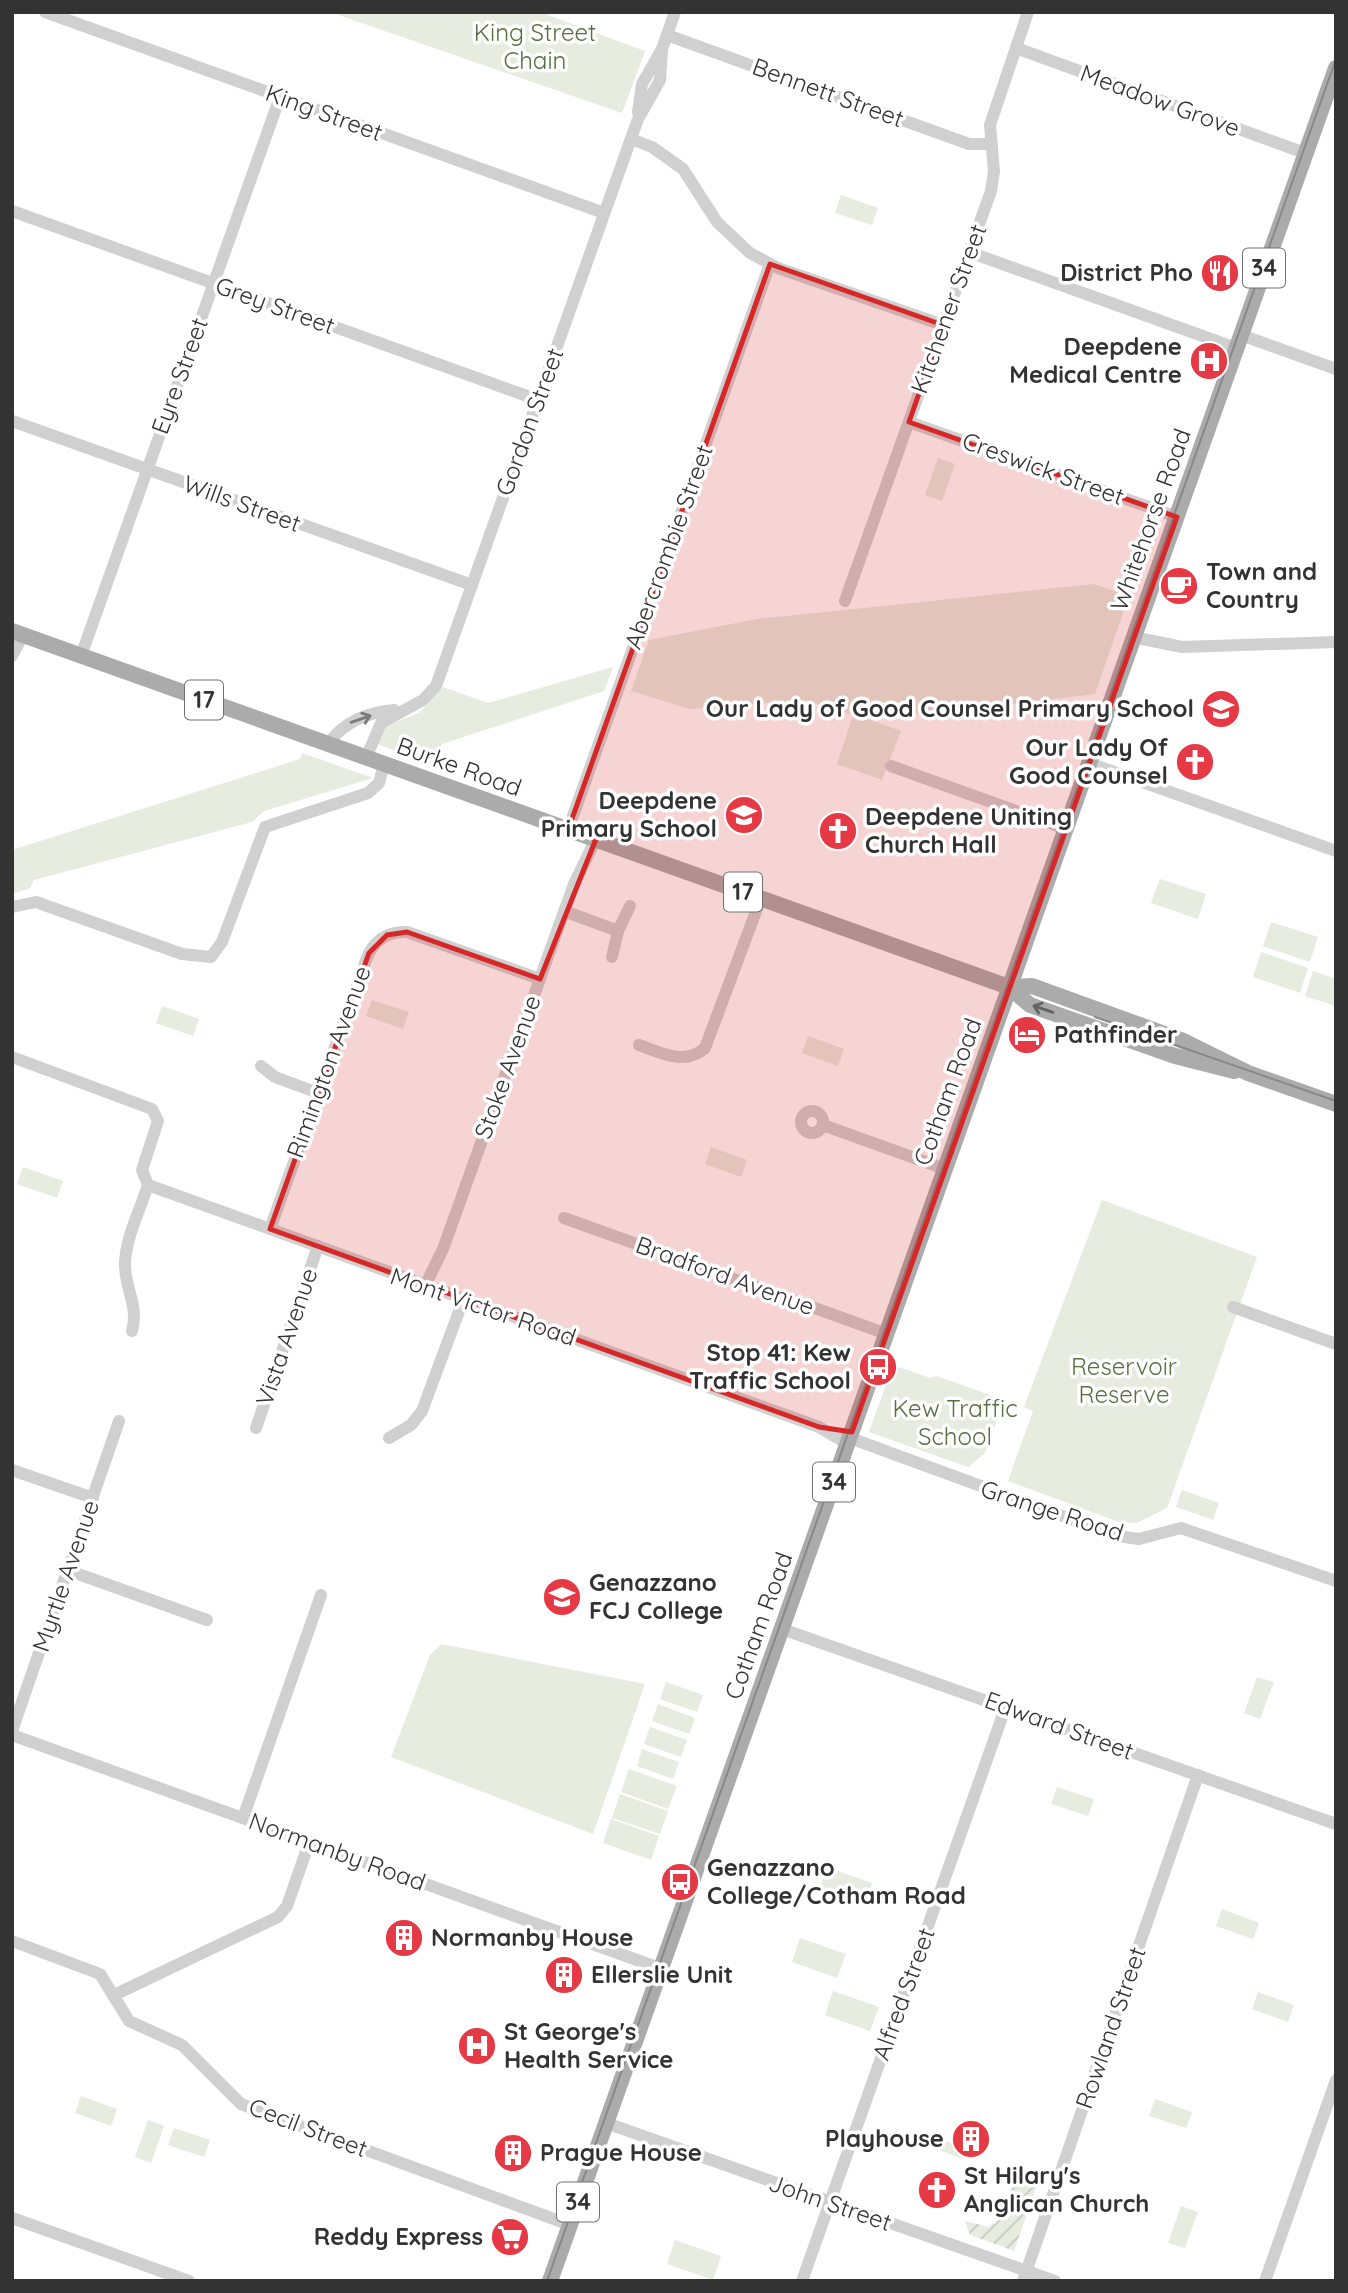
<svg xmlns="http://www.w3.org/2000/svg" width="1348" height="2293" font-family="Quicksand,sans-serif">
<defs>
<pattern id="garden-furrows" width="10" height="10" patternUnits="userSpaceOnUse" patternTransform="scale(1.75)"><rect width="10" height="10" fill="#e6ecdf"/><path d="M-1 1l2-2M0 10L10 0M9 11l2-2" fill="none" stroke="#c6cbc0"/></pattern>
</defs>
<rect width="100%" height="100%" fill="#fff"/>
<g fill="#e6ecdf">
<path d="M330,12h210l105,39 -23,62z"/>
<path d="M841,195l37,13 -6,17 -37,-12z"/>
<path d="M938,458l17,6 -13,37 -17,-6z"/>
<path d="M1094,584l35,12 -34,98 -165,20 -73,1 44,16 -19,49 -45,-16 16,-49 -48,-15 -115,9 -59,-18 18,-51 108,-21z"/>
<path d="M613,667l-9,24 -162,53 -10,20 -55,-20 8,-18 34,-13 24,-26 45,16z"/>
<path d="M302,753l71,25 -109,33 -12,11 -218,58 -4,8 -18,6v-44l288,-91z"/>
<path d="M1160,879l46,15 -8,25 -47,-16z"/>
<path d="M1271,922l47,15 -8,25 -47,-16z"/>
<path d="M1261,952l47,16 -8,25 -47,-16z"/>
<path d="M1313,971l23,8v27l-31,-10z"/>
<path d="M372,1000l37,12 -6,17 -37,-13z"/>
<path d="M162,1006l37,13 -6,17 -37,-13z"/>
<path d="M808,1036l36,13 -6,17 -36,-13z"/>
<path d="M711,1147l36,13 -6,17 -36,-13z"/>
<path d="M23,1167l40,14 -6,17 -40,-14z"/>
<path d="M1102,1200l155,57 -90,251 -30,15 -18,-1 -111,-41 25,-70 -9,-4z"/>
<path d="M893,1365l37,13 7,-2 67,24 -19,53 -17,14 -99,-35z"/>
<path d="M1182,1490l37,13 -6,17 -37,-13z"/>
<path d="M441,1644l204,40 -52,150 -202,-77 39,-102z"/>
<path d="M1257,1677l17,5 -14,37 -16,-6z"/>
<path d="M666,1682l37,13 -6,17 -37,-13z"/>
<path d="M658,1704l37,14 -6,16 -37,-13z"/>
<path d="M650,1727l37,13 -6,17 -37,-13z"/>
<path d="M642,1749l37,13 -6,17 -36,-13z"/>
<path d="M629,1769l48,17 -9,23 -47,-17z"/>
<path d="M1057,1787l37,12 -6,17 -37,-12z"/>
<path d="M620,1794l48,17 -8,23 -48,-16z"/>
<path d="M611,1819l48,17 -8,24 -48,-17z"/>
<path d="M827,1867l45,16 -8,24 -46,-16z"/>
<path d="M1222,1909l37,14 -6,16 -37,-13z"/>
<path d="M800,1938l46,16 -9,24 -45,-16z"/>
<path d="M833,1991l46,16 -9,24 -45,-16z"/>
<path d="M1258,1992l36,13 -6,17 -36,-13z"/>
<path d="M81,2096l36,13 -6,17 -36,-13z"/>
<path d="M1155,2099l37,13 -6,16 -37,-12z"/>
<path d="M148,2120l16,6 -13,37 -16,-6z"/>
<path d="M968,2120l3,2 -9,25 11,5 -2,4 -11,2 -34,-13 4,-10 22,8 4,-10 7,2z"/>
<path d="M174,2128l36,12 -6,17 -36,-12z"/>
<path d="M1181,2206l17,6 -13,36 -17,-5z"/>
<path d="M675,2240l46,16 -8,24 -46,-16z"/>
</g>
<path fill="url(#garden-furrows)" d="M1006,2171l32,11 -24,69 -44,-16 -5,-14 25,6 2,-4 3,1 18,-39 -7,-3z"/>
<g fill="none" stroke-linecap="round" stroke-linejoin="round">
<g stroke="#d0d0d0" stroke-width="12">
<path d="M45,12l559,201"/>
<path d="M667,35l302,109h22"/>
<path d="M1016,48l289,105"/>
<path d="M638,112l4,-28 20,-35 13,-37"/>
<path d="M631,139l21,8 31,22 34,53 33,31 28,15 165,57"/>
<path d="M12,211l526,189"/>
<path d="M969,252l267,96"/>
<path d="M1241,335l95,34"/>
<path d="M12,421l460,164"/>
<path d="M909,422l268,95"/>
<path d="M845,601l146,-410 3,-20 -4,-46 38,-113"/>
<path d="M1133,637l49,10 154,-5"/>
<path d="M12,656l11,-21"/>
<path d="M81,656l199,-559"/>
<path d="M329,744c13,-22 40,-32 65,-34"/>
<path d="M366,758l15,-35 42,-23 13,-14 202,-567 22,-39 2,-31"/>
<path d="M1089,763l247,88"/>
<path d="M891,766l175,63"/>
<path d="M568,830l202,-566"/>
<path d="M12,907l24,-5 146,52 29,3 11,-15 43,-115 103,-34 11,-10 5,-19"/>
<path d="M564,911l54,20"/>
<path d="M612,957l6,-26 12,-25"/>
<path d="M639,1045c22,8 46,21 66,3l56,-150"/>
<path d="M12,1057l140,52 6,12 -16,49 6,15"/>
<path d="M261,1066l14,11 43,16"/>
<circle cx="812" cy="1122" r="11"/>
<path d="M823,1125l122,44"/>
<path d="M148,1185l671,242 29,17"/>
<path d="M564,1218l323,116"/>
<path d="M270,1229l96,-269c7,-19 21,-29 41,-28l133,47"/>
<path d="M425,1286l18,-37 131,-365 22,-45"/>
<path d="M1233,1307l103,37"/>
<path d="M132,1331c7,-25 -7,-42 -7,-66 0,-26 15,-55 23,-80"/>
<path d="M256,1428l62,-182"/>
<path d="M389,1438l22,-13 11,-14 42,-113"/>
<path d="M850,1438l267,98 22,3 42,-11 155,53"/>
<path d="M12,1470l81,28"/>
<path d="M67,1570l140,50"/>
<path d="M782,1629l554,195"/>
<path d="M12,1731l107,-310"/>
<path d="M12,1735l650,234"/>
<path d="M243,1818l78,-223"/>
<path d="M12,1941l88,33 29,47 53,24 59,59 329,121"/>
<path d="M114,1995l164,-78 9,-11 22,-63"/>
<path d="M606,2123l449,158"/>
<path d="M12,2218l177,63"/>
<path d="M802,2281l204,-575"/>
<path d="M1023,2281l175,-506"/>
<path d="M1265,2281l71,-201"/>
</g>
<g stroke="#ababab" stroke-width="16">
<path d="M12,631l997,356 23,-1 149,54 67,33 88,31"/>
<path d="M1009,987l21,18 145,51 59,15"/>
<path d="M550,2281l786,-2213"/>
</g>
<g stroke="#888" stroke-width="2">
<path d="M1095,1017l241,84"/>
<path d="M547,2281l789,-2222"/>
</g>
</g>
<defs><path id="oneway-shaft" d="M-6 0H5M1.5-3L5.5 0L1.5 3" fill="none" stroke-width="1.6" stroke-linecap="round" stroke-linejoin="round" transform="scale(1.75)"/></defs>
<use stroke="#7a7a7a" href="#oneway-shaft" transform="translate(361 719) rotate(-19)"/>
<use stroke="#636363" href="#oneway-shaft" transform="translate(1043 1009) rotate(-161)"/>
<path fill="#d62828" fill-opacity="0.2" stroke="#d62828" stroke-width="5" stroke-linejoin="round" d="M770,264l173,61 -34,97 268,95 -325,915 -33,-5 -549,-198 99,-276 18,-18 20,-3 133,47 56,-140 -28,-9z"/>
<defs>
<g id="restaurant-disc" transform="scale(2.0125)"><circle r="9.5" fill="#e63946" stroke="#fff"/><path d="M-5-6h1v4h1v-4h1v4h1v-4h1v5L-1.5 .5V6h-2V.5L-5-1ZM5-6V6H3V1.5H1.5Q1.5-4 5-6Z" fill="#fff"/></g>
<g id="hospital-disc" transform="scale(2.0125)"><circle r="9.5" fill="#e63946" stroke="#fff"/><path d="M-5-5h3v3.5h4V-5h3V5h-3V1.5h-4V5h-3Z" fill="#fff"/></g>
<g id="cafe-disc" transform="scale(2.0125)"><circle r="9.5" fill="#e63946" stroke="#fff"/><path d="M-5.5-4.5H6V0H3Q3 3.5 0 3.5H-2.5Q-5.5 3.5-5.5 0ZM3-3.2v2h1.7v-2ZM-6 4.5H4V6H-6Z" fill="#fff"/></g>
<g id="school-disc" transform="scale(2.0125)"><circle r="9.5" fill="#e63946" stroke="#fff"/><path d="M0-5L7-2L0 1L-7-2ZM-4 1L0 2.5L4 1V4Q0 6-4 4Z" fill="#fff"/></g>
<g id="church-disc" transform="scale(2.0125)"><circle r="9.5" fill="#e63946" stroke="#fff"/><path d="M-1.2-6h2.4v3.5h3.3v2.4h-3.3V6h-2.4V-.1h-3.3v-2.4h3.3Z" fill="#fff"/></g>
<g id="hotel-disc" transform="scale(2.0125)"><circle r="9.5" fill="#e63946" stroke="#fff"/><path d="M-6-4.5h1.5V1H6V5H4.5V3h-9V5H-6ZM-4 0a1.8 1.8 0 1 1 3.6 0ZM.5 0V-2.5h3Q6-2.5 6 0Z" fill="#fff"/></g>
<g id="bus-disc" transform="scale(2.0125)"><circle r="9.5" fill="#e63946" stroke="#fff"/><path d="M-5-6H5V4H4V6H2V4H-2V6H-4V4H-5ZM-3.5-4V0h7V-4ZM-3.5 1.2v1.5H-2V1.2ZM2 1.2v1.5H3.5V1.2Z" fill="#fff"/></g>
<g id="building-disc" transform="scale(2.0125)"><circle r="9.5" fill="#e63946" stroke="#fff"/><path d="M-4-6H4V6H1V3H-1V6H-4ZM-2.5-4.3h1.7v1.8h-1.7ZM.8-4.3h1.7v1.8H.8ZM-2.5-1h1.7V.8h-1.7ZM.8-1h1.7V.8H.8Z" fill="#fff"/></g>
<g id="supermarket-disc" transform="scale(2.0125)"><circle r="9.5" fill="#e63946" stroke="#fff"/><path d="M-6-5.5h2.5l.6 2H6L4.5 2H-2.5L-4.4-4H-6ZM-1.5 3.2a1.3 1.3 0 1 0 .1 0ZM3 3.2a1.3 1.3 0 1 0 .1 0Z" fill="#fff"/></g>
</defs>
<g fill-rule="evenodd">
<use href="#restaurant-disc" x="1220" y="273"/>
<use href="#hospital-disc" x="1209" y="361"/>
<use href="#cafe-disc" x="1179" y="586"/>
<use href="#school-disc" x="1221" y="709"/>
<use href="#church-disc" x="1195" y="762"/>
<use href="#school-disc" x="744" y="815"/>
<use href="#church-disc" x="838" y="831"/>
<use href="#hotel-disc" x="1027" y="1035"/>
<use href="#bus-disc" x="878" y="1367"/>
<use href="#school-disc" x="562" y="1597"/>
<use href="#bus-disc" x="680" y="1882"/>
<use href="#building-disc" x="404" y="1938"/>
<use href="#building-disc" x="564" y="1975"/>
<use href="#hospital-disc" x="477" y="2046"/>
<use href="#building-disc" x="971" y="2139"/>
<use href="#building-disc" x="513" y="2153"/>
<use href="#church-disc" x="937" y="2190"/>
<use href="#supermarket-disc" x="510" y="2237"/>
</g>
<g text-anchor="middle" stroke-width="7" stroke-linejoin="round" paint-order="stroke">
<g fill="#fff" stroke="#707070" stroke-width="2">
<rect x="1243" y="248.5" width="42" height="39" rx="5"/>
<rect x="185" y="680.5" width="38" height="39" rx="5"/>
<rect x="724" y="872.5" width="38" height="39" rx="5"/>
<rect x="813" y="1462.5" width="42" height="39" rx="5"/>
<rect x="557" y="2182.5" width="42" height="39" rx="5"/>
</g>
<g font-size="23" font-weight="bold" fill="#333">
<text x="1264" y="276">34</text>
<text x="204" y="708">17</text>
<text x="743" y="900">17</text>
<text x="834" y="1490">34</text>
<text x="578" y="2210">34</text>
</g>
<g font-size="24" fill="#56703f" stroke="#fff">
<text x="535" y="41">King Street<tspan x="535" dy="28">Chain</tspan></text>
<text x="1124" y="1375">Reservoir<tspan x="1124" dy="28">Reserve</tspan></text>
<text x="955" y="1417">Kew Traffic<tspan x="955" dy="28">School</tspan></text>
</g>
<g font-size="24" fill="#333" stroke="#fff">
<text transform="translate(828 93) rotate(20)" y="8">Bennett Street</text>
<text transform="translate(1160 101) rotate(20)" y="8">Meadow Grove</text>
<text transform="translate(324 113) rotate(20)" y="8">King Street</text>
<text transform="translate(275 306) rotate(20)" y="8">Grey Street</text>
<text transform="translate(949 309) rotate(-70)" y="8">Kitchener Street</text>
<text transform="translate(180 376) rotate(-70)" y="8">Eyre Street</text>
<text transform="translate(530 422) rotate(-70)" y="8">Gordon Street</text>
<text transform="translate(1043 469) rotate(20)" y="8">Creswick Street</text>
<text transform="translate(242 504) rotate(20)" y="8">Wills Street</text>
<text transform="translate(1151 520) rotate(-70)" y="8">Whitehorse Road</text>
<text transform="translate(669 547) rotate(-70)" y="8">Abercrombie Street</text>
<text transform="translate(459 767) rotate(20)" y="8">Burke Road</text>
<text transform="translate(329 1062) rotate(-70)" y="8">Rimington Avenue</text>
<text transform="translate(508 1067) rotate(-70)" y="8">Stoke Avenue</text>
<text transform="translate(948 1092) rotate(-70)" y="8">Cotham Road</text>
<text transform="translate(725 1276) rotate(20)" y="8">Bradford Avenue</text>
<text transform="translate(483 1307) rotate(19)" y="8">Mont Victor Road</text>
<text transform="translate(287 1337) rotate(-71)" y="8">Vista Avenue</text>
<text transform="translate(1052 1511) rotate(18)" y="8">Grange Road</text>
<text transform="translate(66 1576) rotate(-71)" y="8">Myrtle Avenue</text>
<text transform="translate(759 1626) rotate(-70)" y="8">Cotham Road</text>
<text transform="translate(1059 1726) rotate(20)" y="8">Edward Street</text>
<text transform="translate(337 1852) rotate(20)" y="8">Normanby Road</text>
<text transform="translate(904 1994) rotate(-70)" y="8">Alfred Street</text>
<text transform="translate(1111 2028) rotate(-71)" y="8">Rowland Street</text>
<text transform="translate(308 2128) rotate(21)" y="8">Cecil Street</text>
<text transform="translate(830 2203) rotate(19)" y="8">John Street</text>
</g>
<g font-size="24" font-weight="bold" fill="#333" stroke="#fff" text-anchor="start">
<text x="1193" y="281" text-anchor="end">District Pho</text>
<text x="1182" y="355" text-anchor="end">Deepdene<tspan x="1182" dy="28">Medical Centre</tspan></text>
<text x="1206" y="580">Town and<tspan x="1206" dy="28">Country</tspan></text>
<text x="1194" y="717" text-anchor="end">Our Lady of Good Counsel Primary School</text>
<text x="1168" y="756" text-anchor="end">Our Lady Of<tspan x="1168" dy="28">Good Counsel</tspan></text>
<text x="717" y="809" text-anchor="end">Deepdene<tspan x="717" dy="28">Primary School</tspan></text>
<text x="865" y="825">Deepdene Uniting<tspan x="865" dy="28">Church Hall</tspan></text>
<text x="1054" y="1043">Pathfinder</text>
<text x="851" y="1361" text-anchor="end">Stop 41: Kew<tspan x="851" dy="28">Traffic School</tspan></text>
<text x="589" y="1591">Genazzano<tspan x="589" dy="28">FCJ College</tspan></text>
<text x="707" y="1876">Genazzano<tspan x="707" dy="28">College/Cotham Road</tspan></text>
<text x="431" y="1946">Normanby House</text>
<text x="591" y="1983">Ellerslie Unit</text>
<text x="504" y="2040">St George's<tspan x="504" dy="28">Health Service</tspan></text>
<text x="944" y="2147" text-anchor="end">Playhouse</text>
<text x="540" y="2161">Prague House</text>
<text x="964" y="2184">St Hilary's<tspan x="964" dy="28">Anglican Church</tspan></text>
<text x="483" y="2245" text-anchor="end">Reddy Express</text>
</g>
</g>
<rect width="1348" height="2293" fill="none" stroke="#333333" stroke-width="28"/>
</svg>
